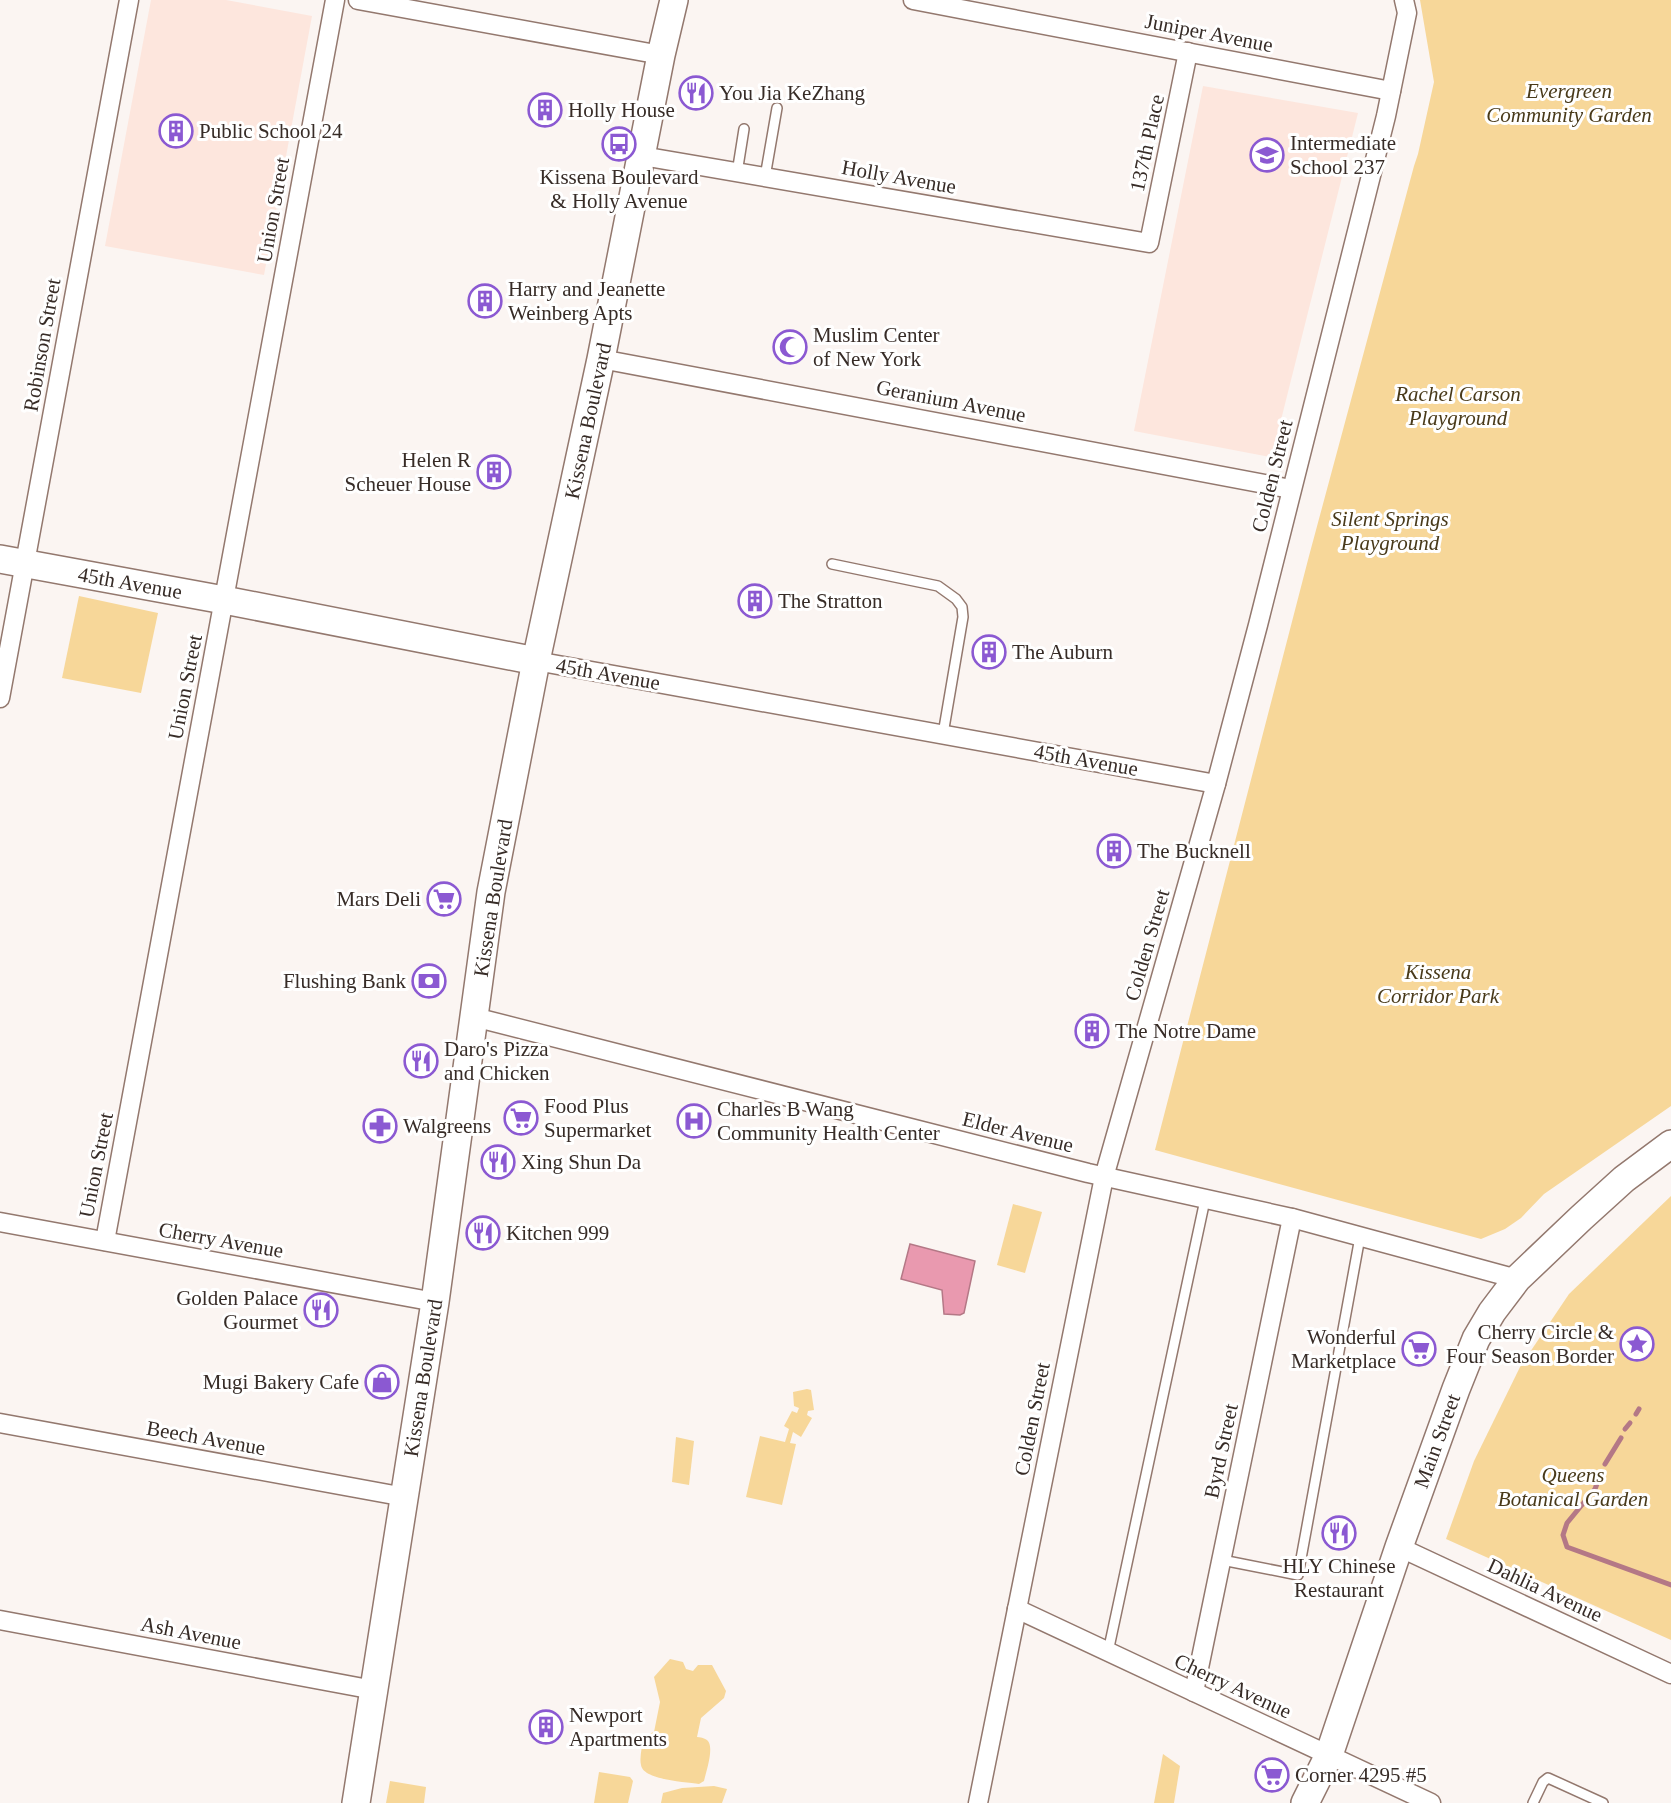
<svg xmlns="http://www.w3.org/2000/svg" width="1671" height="1803" font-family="'Times New Roman',serif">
<rect width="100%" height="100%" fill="#fbf5f2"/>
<g fill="#fde6dd">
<path d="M151,0h75l86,16 -48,259 -159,-29z"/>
<path d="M1203,86l155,27 -78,311 -10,33 -136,-26z"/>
</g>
<g fill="#f7d799">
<path d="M1420,0h251v1106l-127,88 -23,24 -16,11 -24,10 -326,-89 154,-594 105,-390 4,-12 16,-72z"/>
<path d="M79,596l79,17 -17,80 -79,-15z"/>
<path d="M1671,1196v444l-225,-101 28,-78 46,-94 49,-73z"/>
<path d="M1013,1204l29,8 -17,61 -28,-8z"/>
<path d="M807,1389l4,1 3,20 -6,1 -1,4 5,3 -11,19 -8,-5 -3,11 6,1 -14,61 -36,-8 14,-61 25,6 4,-13 -5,-3 8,-15 5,2 2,-5 -5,-2 -1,-14z"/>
<path d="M676,1437l18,4 -5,44 -17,-3z"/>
<path d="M670,1659l13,3 3,7 7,2 5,-6h14l14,26 -2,7 -23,20 -4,19c3,0 7,1 10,3 8,6 -1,32 -3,41l-5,3c-13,-2 -56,-4 -58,-19 -2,-8 2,-20 2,-29l11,-4 6,-30 -6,-25z"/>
<path d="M1163,1754l17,12 -6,37h-20z"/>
<path d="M599,1772l31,5 3,4 -5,22h-34z"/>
<path d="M390,1781l36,6 -2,16h-38z"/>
<path d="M714,1786l13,3 -5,14h-61l2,-10 19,-5z"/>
</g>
<path fill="#e999af" stroke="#b47886" stroke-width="1.5" d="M910,1244l65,17 -11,52 -4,2 -16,-1 -2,-24 -41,-11z"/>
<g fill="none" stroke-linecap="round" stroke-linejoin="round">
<g stroke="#b47886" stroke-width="5">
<path d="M1636,1414l3,-5"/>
<path d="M1625,1429l5,-6"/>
<path d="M1605,1464l16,-26"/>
<path d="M1601,1473l-6,16 -28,34 -4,12 4,12 104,38"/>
</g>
<g stroke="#93786e" stroke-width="12">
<g id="lane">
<path d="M737,173l7,-44"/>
<path d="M765,177l12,-69"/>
<path d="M832,564l106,22 18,13 6,8 1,10 -20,117"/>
<path d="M1222,1560l76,15 62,-338"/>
<path d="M1108,1652l97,-452"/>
<path d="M1533,1803l10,-21 5,-4 55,25"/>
</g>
</g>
<g stroke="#93786e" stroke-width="21">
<g id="street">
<path d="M358,0l303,55"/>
<path d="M913,0l478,91"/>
<path d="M642,156l507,87 39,-191"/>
<path d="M601,359l690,130"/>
<path d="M536,661l680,123"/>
<path d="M0,698l129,-698"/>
<path d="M474,1017l614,156 204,45 225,61"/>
<path d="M0,1222l435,80"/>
<path d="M105,1241l230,-1241"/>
<path d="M0,1423l405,74"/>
<path d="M1399,1547l272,127"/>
<path d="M1017,1609l414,194"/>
<path d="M0,1620l374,70"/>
<path d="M1194,1692l98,-474"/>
<path d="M978,1803l126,-626 112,-393 42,-159 128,-509 21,-103 -3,-13"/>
</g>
</g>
<g stroke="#93786e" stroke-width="30">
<g id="secondary">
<path d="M0,559l224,41 312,61"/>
<path d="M356,1803l79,-501 56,-410 45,-231 65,-302 60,-304 13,-55"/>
<path d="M1305,1803l24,-48 70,-208 57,-158 20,-50 16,-27 25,-33 64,-61 43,-39 47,-35"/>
</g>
</g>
<use href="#lane" stroke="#fff" stroke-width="9"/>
<use href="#street" stroke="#fff" stroke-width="18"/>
<use href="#secondary" stroke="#fff" stroke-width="27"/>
</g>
<defs>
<g id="restaurant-ring" transform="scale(1.725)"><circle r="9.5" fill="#fff" stroke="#8b59d2" stroke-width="1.5"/><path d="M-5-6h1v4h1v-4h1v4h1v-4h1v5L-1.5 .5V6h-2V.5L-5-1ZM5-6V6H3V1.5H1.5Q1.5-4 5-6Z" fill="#8b59d2"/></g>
<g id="building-ring" transform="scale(1.725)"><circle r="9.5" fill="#fff" stroke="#8b59d2" stroke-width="1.5"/><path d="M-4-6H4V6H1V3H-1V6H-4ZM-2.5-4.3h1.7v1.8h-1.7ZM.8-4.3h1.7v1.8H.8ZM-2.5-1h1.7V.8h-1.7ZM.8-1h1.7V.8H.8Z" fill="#8b59d2"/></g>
<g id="bus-ring" transform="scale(1.725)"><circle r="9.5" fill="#fff" stroke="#8b59d2" stroke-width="1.5"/><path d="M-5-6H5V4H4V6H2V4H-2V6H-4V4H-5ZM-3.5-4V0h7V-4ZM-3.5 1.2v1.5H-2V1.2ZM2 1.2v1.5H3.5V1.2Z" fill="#8b59d2"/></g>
<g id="school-ring" transform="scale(1.725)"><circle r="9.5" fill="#fff" stroke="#8b59d2" stroke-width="1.5"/><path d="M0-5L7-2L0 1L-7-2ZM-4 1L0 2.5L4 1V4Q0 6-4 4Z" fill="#8b59d2"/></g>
<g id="mosque-ring" transform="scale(1.725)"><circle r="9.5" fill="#fff" stroke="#8b59d2" stroke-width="1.5"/><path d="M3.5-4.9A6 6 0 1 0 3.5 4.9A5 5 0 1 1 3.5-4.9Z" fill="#8b59d2"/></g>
<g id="supermarket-ring" transform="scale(1.725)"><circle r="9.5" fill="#fff" stroke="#8b59d2" stroke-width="1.5"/><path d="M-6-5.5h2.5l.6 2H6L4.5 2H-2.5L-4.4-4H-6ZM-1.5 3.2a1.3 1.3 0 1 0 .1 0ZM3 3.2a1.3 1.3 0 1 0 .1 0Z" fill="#8b59d2"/></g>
<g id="bank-ring" transform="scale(1.725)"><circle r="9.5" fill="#fff" stroke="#8b59d2" stroke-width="1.5"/><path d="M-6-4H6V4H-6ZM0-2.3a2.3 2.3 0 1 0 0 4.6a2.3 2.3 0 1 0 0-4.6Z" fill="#8b59d2"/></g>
<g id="hospital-ring" transform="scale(1.725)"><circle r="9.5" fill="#fff" stroke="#8b59d2" stroke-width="1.5"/><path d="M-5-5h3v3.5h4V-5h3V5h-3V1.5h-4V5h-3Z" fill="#8b59d2"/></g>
<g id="pharmacy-ring" transform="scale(1.725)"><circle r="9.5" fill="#fff" stroke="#8b59d2" stroke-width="1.5"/><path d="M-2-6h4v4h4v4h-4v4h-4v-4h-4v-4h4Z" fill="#8b59d2"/></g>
<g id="sight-ring" transform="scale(1.725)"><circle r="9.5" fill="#fff" stroke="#8b59d2" stroke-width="1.5"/><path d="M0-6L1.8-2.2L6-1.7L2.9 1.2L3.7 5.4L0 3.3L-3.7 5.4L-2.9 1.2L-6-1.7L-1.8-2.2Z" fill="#8b59d2"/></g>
<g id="shop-ring" transform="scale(1.725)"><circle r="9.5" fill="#fff" stroke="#8b59d2" stroke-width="1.5"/><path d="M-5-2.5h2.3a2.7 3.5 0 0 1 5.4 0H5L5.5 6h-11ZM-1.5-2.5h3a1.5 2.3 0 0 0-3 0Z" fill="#8b59d2"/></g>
</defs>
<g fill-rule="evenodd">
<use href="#restaurant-ring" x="696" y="93"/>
<use href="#building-ring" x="545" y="110"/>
<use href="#building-ring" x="176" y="131"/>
<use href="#bus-ring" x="619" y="144"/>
<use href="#school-ring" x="1267" y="155"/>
<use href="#building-ring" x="485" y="301"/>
<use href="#mosque-ring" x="790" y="347"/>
<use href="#building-ring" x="494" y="472"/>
<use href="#building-ring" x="755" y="601"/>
<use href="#building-ring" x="989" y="652"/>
<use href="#building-ring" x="1114" y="851"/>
<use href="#supermarket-ring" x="444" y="899"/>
<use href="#bank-ring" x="429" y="981"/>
<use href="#building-ring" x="1092" y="1031"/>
<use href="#restaurant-ring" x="421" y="1061"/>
<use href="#supermarket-ring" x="521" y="1118"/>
<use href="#hospital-ring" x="694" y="1121"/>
<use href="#pharmacy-ring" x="380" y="1126"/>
<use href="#restaurant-ring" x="498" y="1162"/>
<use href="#restaurant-ring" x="483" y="1233"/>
<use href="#restaurant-ring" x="321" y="1310"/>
<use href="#sight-ring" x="1637" y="1344"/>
<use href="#supermarket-ring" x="1419" y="1349"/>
<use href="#shop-ring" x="382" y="1382"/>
<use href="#restaurant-ring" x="1339" y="1533"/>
<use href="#building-ring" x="546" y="1727"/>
<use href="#supermarket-ring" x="1272" y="1775"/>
</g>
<g text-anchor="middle" stroke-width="6" stroke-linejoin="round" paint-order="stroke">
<g font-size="21" fill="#372c27" stroke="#fff">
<text transform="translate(1209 33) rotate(11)" y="7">Juniper Avenue</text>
<text transform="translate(1147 143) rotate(-78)" y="7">137th Place</text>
<text transform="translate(899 177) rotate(10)" y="7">Holly Avenue</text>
<text transform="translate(273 210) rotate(-80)" y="7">Union Street</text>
<text transform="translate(42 345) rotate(-80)" y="7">Robinson Street</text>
<text transform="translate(951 401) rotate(11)" y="7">Geranium Avenue</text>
<text transform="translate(588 421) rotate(-78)" y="7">Kissena Boulevard</text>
<text transform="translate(1272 476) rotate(-76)" y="7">Colden Street</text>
<text transform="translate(130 583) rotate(10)" y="7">45th Avenue</text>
<text transform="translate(608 674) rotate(10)" y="7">45th Avenue</text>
<text transform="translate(185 687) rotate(-79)" y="7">Union Street</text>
<text transform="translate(1086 760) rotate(10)" y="7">45th Avenue</text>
<text transform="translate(493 898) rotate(-81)" y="7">Kissena Boulevard</text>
<text transform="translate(1147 945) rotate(-74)" y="7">Colden Street</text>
<text transform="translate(1018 1132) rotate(14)" y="7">Elder Avenue</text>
<text transform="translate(96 1165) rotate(-79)" y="7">Union Street</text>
<text transform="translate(221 1240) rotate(10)" y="7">Cherry Avenue</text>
<text transform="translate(423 1378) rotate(-81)" y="7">Kissena Boulevard</text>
<text transform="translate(1032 1419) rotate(-79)" y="7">Colden Street</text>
<text transform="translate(206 1438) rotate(10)" y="7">Beech Avenue</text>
<text transform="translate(1437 1441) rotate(-70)" y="7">Main Street</text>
<text transform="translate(1221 1451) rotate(-78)" y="7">Byrd Street</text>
<text transform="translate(1545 1590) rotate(25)" y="7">Dahlia Avenue</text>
<text transform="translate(191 1633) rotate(11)" y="7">Ash Avenue</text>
<text transform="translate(1233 1686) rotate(25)" y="7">Cherry Avenue</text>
</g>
<g font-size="21" font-style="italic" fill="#493a1a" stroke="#fff">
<text x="1569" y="98">Evergreen<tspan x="1569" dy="24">Community Garden</tspan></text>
<text x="1458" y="401">Rachel Carson<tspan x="1458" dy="24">Playground</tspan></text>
<text x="1390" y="526">Silent Springs<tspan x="1390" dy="24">Playground</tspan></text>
<text x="1438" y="979">Kissena<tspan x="1438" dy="24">Corridor Park</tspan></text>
<text x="1573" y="1482">Queens<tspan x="1573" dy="24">Botanical Garden</tspan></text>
</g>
<g font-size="21" fill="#372c27" stroke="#fff" text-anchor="start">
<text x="719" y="100">You Jia KeZhang</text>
<text x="568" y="117">Holly House</text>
<text x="199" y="138">Public School 24</text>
<text x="1290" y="150">Intermediate<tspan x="1290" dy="24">School 237</tspan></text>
<text x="619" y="184" text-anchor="middle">Kissena Boulevard<tspan x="619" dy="24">&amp; Holly Avenue</tspan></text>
<text x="508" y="296">Harry and Jeanette<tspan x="508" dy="24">Weinberg Apts</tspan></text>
<text x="813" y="342">Muslim Center<tspan x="813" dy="24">of New York</tspan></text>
<text x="471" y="467" text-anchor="end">Helen R<tspan x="471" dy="24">Scheuer House</tspan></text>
<text x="778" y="608">The Stratton</text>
<text x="1012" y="659">The Auburn</text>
<text x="1137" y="858">The Bucknell</text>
<text x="421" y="906" text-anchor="end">Mars Deli</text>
<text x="406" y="988" text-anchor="end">Flushing Bank</text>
<text x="1115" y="1038">The Notre Dame</text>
<text x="444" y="1056">Daro's Pizza<tspan x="444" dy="24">and Chicken</tspan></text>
<text x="544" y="1113">Food Plus<tspan x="544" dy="24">Supermarket</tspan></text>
<text x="717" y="1116">Charles B Wang<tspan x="717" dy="24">Community Health Center</tspan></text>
<text x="403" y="1133">Walgreens</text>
<text x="521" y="1169">Xing Shun Da</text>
<text x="506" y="1240">Kitchen 999</text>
<text x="298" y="1305" text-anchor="end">Golden Palace<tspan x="298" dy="24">Gourmet</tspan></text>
<text x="1614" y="1339" text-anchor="end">Cherry Circle &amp;<tspan x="1614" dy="24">Four Season Border</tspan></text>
<text x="1396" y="1344" text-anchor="end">Wonderful<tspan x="1396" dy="24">Marketplace</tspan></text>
<text x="359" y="1389" text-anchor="end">Mugi Bakery Cafe</text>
<text x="1339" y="1573" text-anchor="middle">HLY Chinese<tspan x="1339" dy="24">Restaurant</tspan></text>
<text x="569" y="1722">Newport<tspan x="569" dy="24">Apartments</tspan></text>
<text x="1295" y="1782">Corner 4295 #5</text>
</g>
</g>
</svg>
